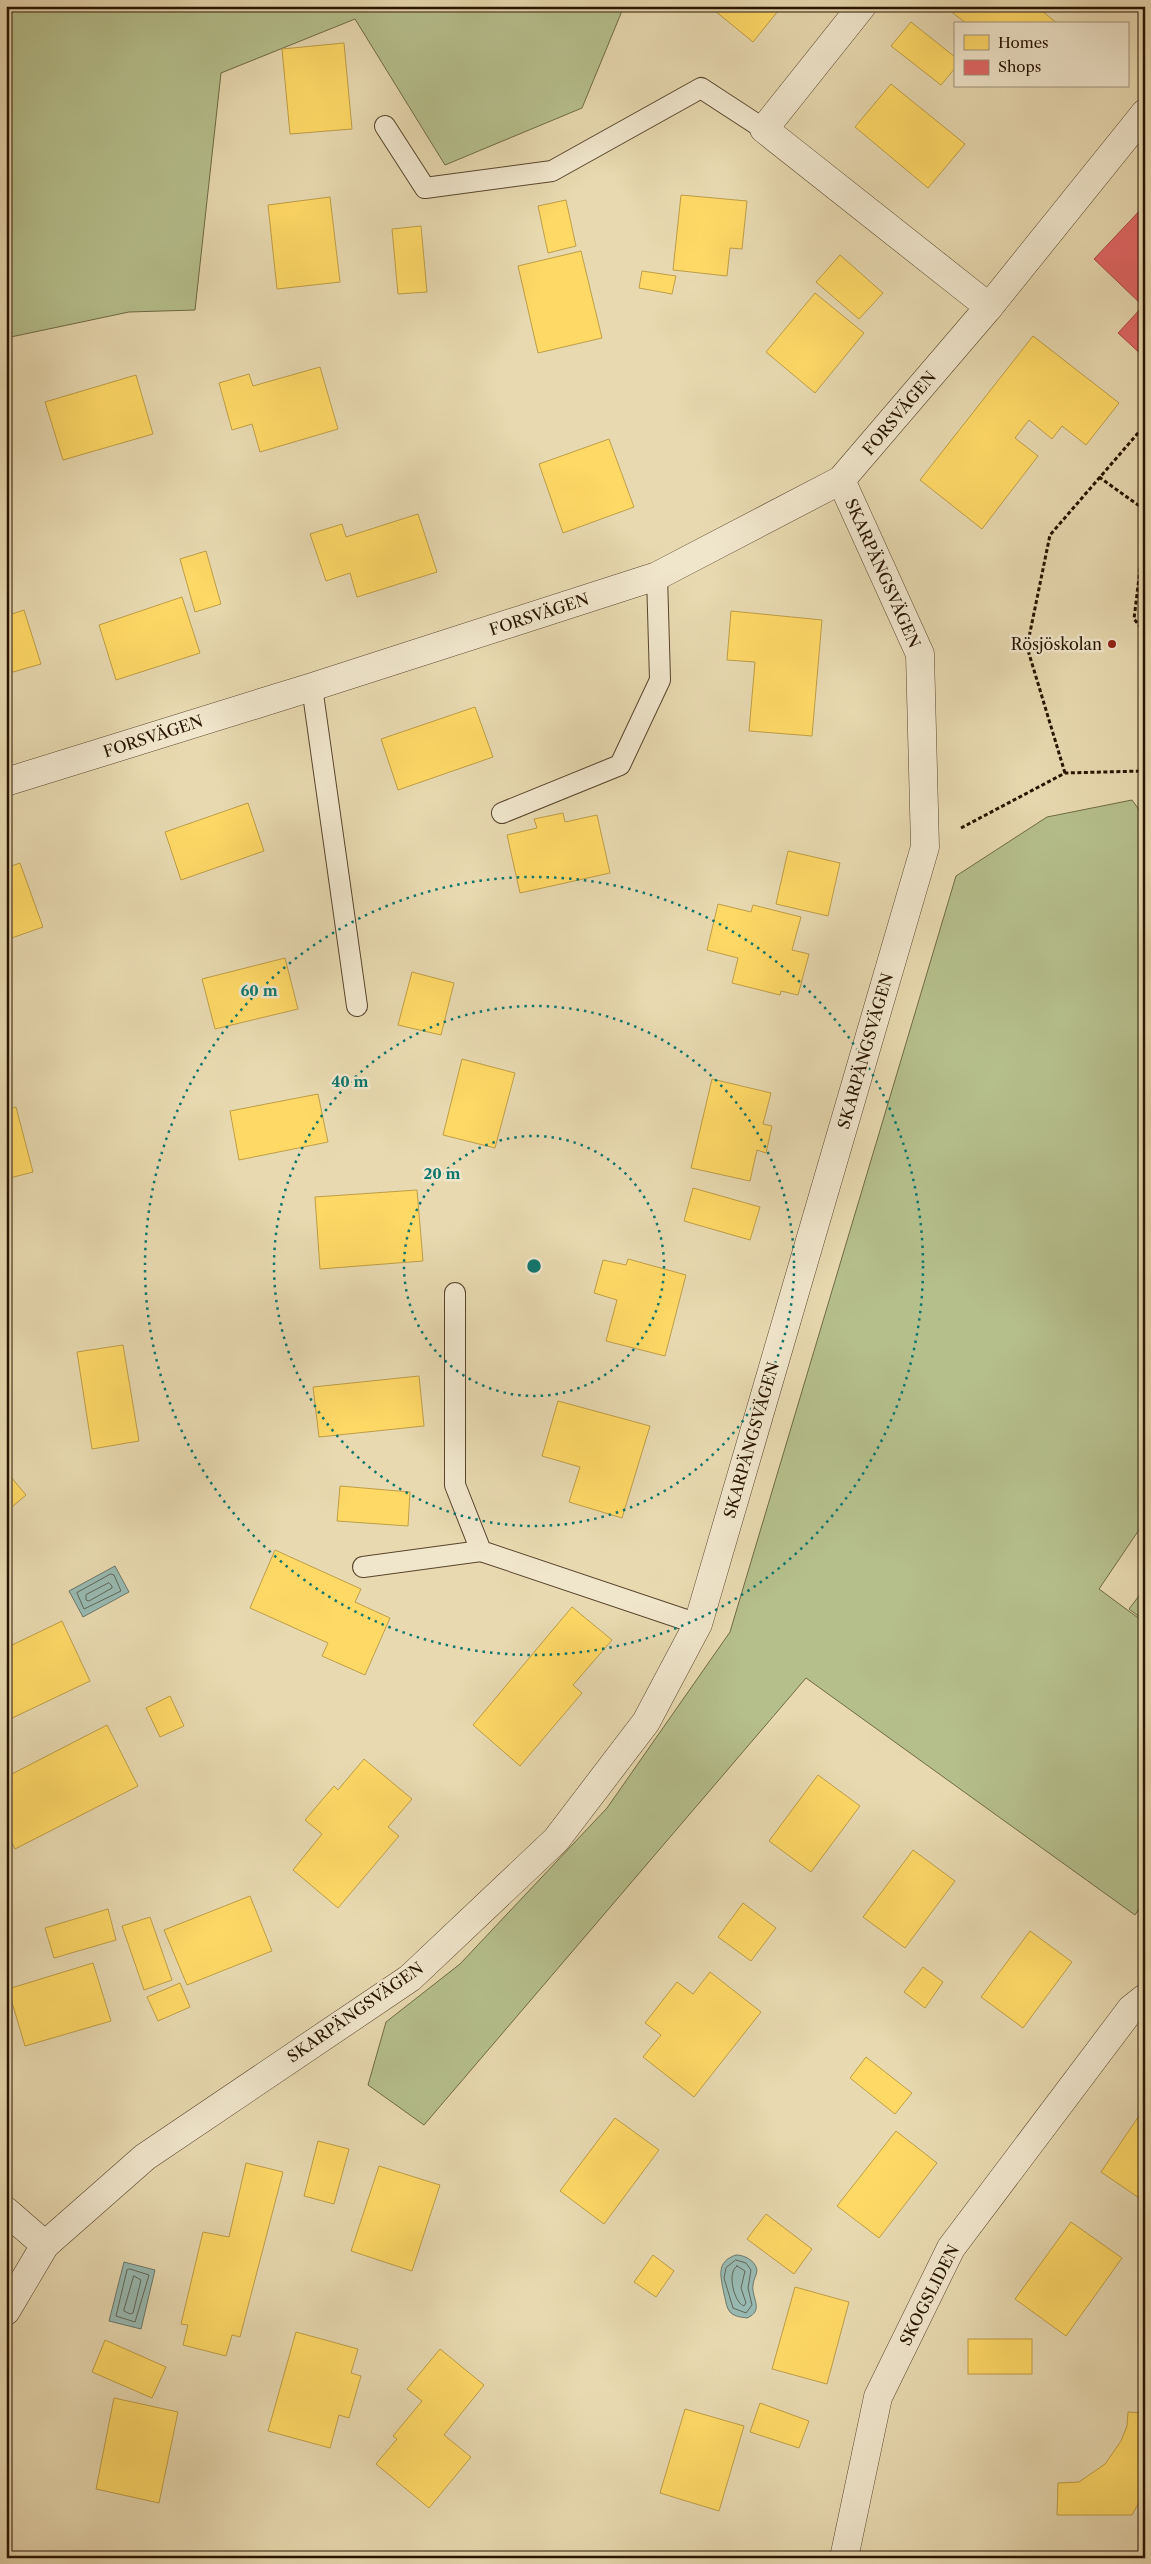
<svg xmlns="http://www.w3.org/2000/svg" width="1151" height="2564" font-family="'Libre Caslon Text',serif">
<rect width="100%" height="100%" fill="#e8d9b0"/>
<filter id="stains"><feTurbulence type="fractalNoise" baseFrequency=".004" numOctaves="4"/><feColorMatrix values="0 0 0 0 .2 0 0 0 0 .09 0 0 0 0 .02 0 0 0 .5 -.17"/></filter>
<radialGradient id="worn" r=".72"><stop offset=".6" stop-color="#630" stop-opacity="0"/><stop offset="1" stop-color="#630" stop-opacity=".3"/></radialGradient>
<g fill="#b5bf8c" stroke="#6e6a46">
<path d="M6,6h618l-42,102 -137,57 -90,-146 -134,54 -26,237 -66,2 -123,26z"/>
<path d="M1132,800l13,18v703l-46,68 46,34v277l-10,15 -329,-237 -382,447 -56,-40 18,-63 74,-58 147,-156 123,-176 226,-756 91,-59z"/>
<path d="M1145,1588v33l-16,-12z"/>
</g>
<g fill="#98b9b1" stroke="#6b776a">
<path d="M115,1566l14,26 -46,25 -14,-26z"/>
<path d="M736,2255c8,0 19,5 21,15 0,5 -4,10 -4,15 -2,13 12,25 -6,33 -6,-1 -11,-1 -16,-5 -5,-5 -5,-12 -7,-19 -3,-17 -9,-32 12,-39z"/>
<path d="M124,2262l31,8 -14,59 -32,-8z"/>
</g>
<g fill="#ffd966" stroke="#be9e47">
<path d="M709,6h73l-29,36z"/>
<path d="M952,6h84l22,18h-91l-18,-14z"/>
<path d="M911,22l44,35v11l-14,17 -50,-39z"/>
<path d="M344,43l8,86 -62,5 -8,-85z"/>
<path d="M891,84l74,60 -37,44 -73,-61z"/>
<path d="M681,195l66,6 -5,48 -12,-1 -3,28 -54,-6z"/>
<path d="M330,197l10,85 -63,7 -9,-84z"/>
<path d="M566,200l10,46 -28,7 -10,-47z"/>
<path d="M421,226l6,66 -29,2 -6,-65z"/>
<path d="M581,251l21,87 -64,15 -20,-87z"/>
<path d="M840,255l43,38 -24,26 -43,-37z"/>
<path d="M642,271l34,5 -4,18 -33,-6z"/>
<path d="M815,293l49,40 -49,60 -49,-41z"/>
<path d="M1033,336l86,67 -33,42 -24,-19 -10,13 -23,-19 -14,18 23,18 -56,73 -62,-49z"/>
<path d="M320,367l18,62 -78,23 -8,-28 -20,6 -13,-47 30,-9 4,12z"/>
<path d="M136,375l17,59 -90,26 -18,-58z"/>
<path d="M609,439l25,68 -71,26 -24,-69z"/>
<path d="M418,514l19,58 -80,25 -7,-24 -24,8 -16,-47 32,-10 4,13z"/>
<path d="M206,551l15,53 -26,8 -15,-53z"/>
<path d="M182,597l18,56 -84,27 -17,-55z"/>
<path d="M24,610l17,54 -35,10v-58z"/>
<path d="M731,611l91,9 -10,116 -63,-5 6,-69 -28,-2z"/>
<path d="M475,707l18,50 -95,33 -17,-51z"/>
<path d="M248,803l16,48 -83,29 -16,-48z"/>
<path d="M563,813l2,9 32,-7 13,58 -90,20 -13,-58 30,-7 -3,-9z"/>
<path d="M788,851l52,12 -12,53 -52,-12z"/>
<path d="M20,863l23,64 -37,13v-72z"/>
<path d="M718,904l33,8 2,-7 48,12 -9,33 17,4 -11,41 -17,-4 -1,4 -48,-12 6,-25 -31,-8z"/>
<path d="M285,958l13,51 -83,20 -13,-50z"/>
<path d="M412,972l42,11 -13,52 -43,-10z"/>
<path d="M462,1059l53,14 -20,75 -52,-13z"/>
<path d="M712,1079l59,14 -8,31 9,2 -6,27 -9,-3 -7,31 -59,-13z"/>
<path d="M318,1094l10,48 -89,18 -9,-49z"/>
<path d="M16,1107l17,65 -27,7v-69z"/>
<path d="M693,1188l67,19 -10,33 -66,-19z"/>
<path d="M417,1190l6,71 -103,8 -5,-72z"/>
<path d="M628,1259l58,16 -21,81 -59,-15 11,-41 -23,-7 9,-33 23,5z"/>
<path d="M123,1345l16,96 -47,8 -15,-97z"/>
<path d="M419,1376l5,50 -105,11 -6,-50z"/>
<path d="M558,1401l92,25 -28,92 -53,-16 11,-35 -38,-11z"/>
<path d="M6,1471l20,24 -20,17z"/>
<path d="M340,1486l70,6 -2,34 -71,-5z"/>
<path d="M275,1550l86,39 -6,13 35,16 -25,57 -43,-19 6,-13 -78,-35z"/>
<path d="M572,1607l40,33 -39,45 9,8 -62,73 -47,-41z"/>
<path d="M62,1621l28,60 -84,40v-73z"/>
<path d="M170,1696l14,30 -24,11 -14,-29z"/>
<path d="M107,1725l31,61 -123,63 -9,-18v-54z"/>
<path d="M364,1759l48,40 -24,28 11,9 -61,72 -45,-38 29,-36 -17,-14 29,-34 4,4z"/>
<path d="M818,1775l42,31 -49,66 -42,-31z"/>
<path d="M913,1850l42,31 -50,67 -42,-31z"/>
<path d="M250,1896l22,55 -85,34 -23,-55z"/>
<path d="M743,1903l33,25 -25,33 -33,-24z"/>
<path d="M108,1909l8,31 -62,18 -9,-30z"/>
<path d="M150,1917l22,63 -28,10 -22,-64z"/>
<path d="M1030,1931l42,31 -49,66 -42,-31z"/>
<path d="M93,1963l18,58 -86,25 -17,-57z"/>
<path d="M923,1967l20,15 -18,26 -21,-16z"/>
<path d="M710,1972l51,40 -67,85 -51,-40 18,-22 -16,-12 32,-41 16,12z"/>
<path d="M180,1983l10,24 -32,14 -11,-24z"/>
<path d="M866,2057l46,36 -17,21 -45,-36z"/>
<path d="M1145,2107v95l-44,-30z"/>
<path d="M615,2118l44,32 -55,74 -44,-33z"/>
<path d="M896,2131l41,32 -58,75 -42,-32z"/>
<path d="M318,2141l31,8 -15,55 -30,-8z"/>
<path d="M246,2163l37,9 -43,165 -8,-2 -6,21 -43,-11 5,-20 -7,-1 22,-92 26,5z"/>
<path d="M379,2166l61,19 -28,86 -61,-20z"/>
<path d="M766,2214l46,35 -18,25 -47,-35z"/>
<path d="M1071,2222l51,36 -56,78 -51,-37z"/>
<path d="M653,2255l21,16 -18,26 -22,-15z"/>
<path d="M795,2287l54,15 -22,82 -55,-15z"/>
<path d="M296,2332l62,17 -7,24 10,3 -12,42 -10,-3 -9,33 -62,-17z"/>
<rect x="968" y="2339" width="64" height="35"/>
<path d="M105,2340l61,27 -14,31 -60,-26z"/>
<path d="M440,2349l44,36 -40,50 27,22 -42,51 -53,-44 21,-25 -4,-3 29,-35 -15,-12z"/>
<path d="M114,2398l64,14 -19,91 -63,-14z"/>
<path d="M760,2403l49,18 -10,27 -49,-16z"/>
<path d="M685,2409l59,17 -25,85 -59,-18z"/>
<path d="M1128,2412l17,1v79l-13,23h-75l1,-32 21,-1 26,-18 16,-23 6,-15z"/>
</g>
<path fill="#e06666" stroke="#a94d47" d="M1145,205v153l-27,-25 25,-27 -49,-47z"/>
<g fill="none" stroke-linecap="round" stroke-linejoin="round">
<g stroke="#606658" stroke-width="1">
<path d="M111,1574l3,1 7,16 -37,18 -7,-16z"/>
<path d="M109,1583l3,3v2l-23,13 -3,-1v-5z"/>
<path d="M736,2260l10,3 5,7 -3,18 4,17 -6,8 -13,-5 -9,-30 2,-10z"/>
<path d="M737,2266l8,5 -4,17 5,15 -2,3c-9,-2 -18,-33 -7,-40z"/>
<path d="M130,2269l19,6 -14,47 -19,-6 11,-46z"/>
<path d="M134,2276l7,4 -8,33 -3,1 -6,-3z"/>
</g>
<g stroke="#58452c" stroke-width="22">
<g id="service">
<path d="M385,126l40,62 127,-17 149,-83 63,41"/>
<path d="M312,687l45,319"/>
<path d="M502,813l118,-48 40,-85 -3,-104"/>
<path d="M455,1293v192l26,66 217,73"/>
<path d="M363,1567l118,-16"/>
</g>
</g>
<g stroke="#58452c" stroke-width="29">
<g id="minor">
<path d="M862,6l-98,123 225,178"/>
<path d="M6,782l306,-95 345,-111 184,-96 148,-173 156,-194"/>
<path d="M6,2211l39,34"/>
<path d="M6,2311l39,-66 100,-88 265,-179 146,-138 90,-118 52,-98 227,-777 -5,-193 -79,-174"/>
<path d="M844,2558l34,-161 73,-149 180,-239 14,-11"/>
</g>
</g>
<g stroke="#281400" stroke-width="3" stroke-dasharray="4 2.5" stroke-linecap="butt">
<path d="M1099,477l46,33"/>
<path d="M1145,557l-4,4 -7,58 11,13"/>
<path d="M1065,773l-38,-126 23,-112 95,-110"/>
<path d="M961,828l104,-55 78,-2 2,2"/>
</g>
<use href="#service" stroke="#f0e6cc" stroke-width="20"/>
<use href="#minor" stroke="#f0e6cc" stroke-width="28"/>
</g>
<g fill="none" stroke="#0f766e" stroke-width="2.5" stroke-dasharray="2.5 5">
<circle cx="534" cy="1266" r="130"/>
<circle cx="534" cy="1266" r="260"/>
<circle cx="534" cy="1266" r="389"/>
</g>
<circle fill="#8f2418" stroke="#f0e6cc" stroke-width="2" cx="1112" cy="644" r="5"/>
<g text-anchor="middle" stroke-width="5" stroke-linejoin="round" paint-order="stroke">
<g font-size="16" fill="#281400" stroke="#f0e6cc">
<text transform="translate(899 413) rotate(-50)" y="6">FORSVÄGEN</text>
<text transform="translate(883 573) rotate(66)" y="6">SKARPÄNGSVÄGEN</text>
<text transform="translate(539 614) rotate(-18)" y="6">FORSVÄGEN</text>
<text transform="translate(153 736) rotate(-18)" y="6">FORSVÄGEN</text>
<text transform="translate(865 1051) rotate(-74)" y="6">SKARPÄNGSVÄGEN</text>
<text transform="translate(751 1440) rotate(-74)" y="6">SKARPÄNGSVÄGEN</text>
<text transform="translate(355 2012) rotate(-35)" y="6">SKARPÄNGSVÄGEN</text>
<text transform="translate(929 2295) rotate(-63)" y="6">SKOGSLIDEN</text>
</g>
<g font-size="16" fill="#281400" stroke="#f0e6cc" text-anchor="end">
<text x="1102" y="650">Rösjöskolan</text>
</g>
</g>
<circle cx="534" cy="1266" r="8" fill="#0f766e" stroke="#f0e6cc" stroke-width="2.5"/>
<g font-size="15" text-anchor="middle" font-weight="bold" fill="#0f766e" stroke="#f0e6cc" stroke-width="5" stroke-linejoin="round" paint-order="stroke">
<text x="259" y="996">60 m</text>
<text x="350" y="1087">40 m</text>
<text x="442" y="1179">20 m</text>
</g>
<rect width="1151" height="2564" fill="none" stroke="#e8d9b0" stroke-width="25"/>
<rect x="8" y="8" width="1136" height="2549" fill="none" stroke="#281400" stroke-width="2.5"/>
<rect x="12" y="12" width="1126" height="2539" fill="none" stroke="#281400"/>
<rect x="954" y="22" width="175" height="65" fill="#f0e6cc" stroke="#a0927a"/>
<rect x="964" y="35" width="25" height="15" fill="#ffd966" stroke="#a0927a"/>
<text x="998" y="48" font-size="15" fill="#281400">Homes</text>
<rect x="964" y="60" width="25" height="15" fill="#e06666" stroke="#a0927a"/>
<text x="998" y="72" font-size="15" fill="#281400">Shops</text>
<rect width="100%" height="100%" filter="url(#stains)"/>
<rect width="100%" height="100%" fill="url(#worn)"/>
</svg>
